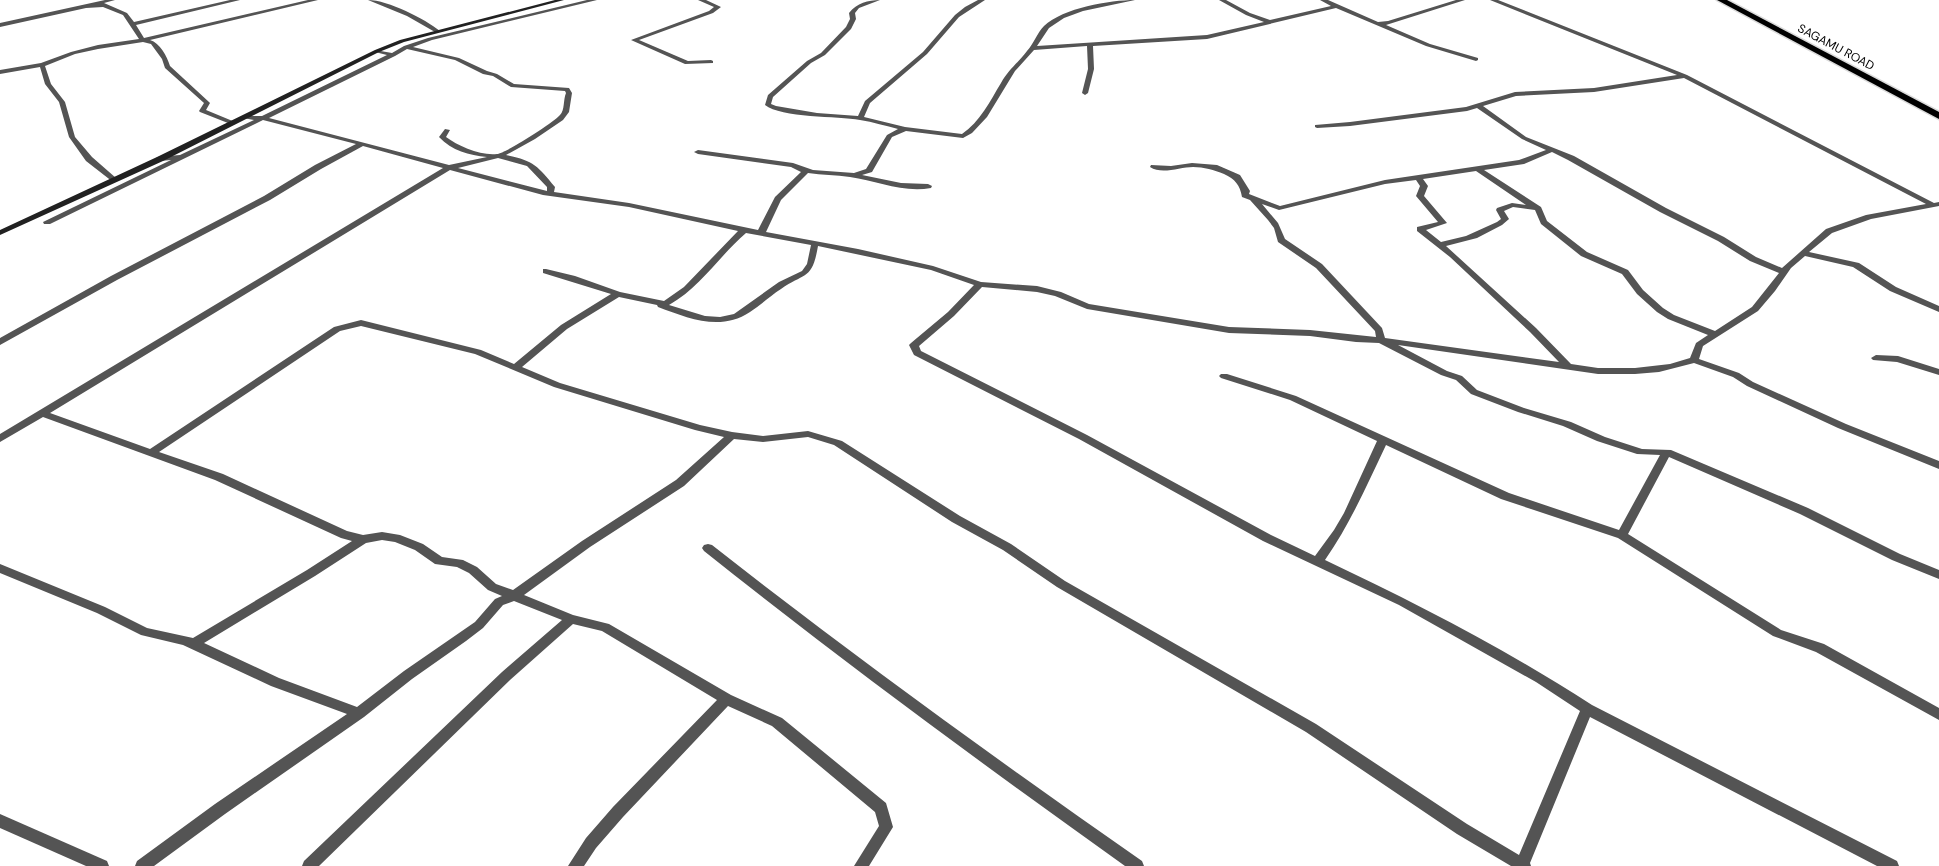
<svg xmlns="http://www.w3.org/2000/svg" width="1939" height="866" font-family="'DM Sans',sans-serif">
<rect width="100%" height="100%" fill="#fff"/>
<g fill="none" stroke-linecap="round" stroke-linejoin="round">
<g stroke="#dbdbdb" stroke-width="3">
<path id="highway" d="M1717,0h10l212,112v7z"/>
</g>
<g fill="#545454" fill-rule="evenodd">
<path d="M105,0h10l-11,3 23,10 7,9 96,-22h10l-104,25 8,13 164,-38h10l-168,40c10,3 17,16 20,26l39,36 1,1 -4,7 29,12 1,1 -3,2 -33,-13 -1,-1 5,-8 -39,-35 -3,-9 -11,-15 -8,-2 -45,7 -23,5 -30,12 6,18 14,18 10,35 17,20 24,21 1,2 -4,2 -27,-21 -17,-24 -10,-35 -14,-18 -5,-17 -40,7v-4l41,-7 30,-11 27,-7 41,-6 -16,-24 -20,-8 -17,1 -86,19v-4z"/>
<path d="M368,0c20,0 57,19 72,31l-5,1 -28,-16z"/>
<path d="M587,0h10l-165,40 -19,7 46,11 28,13 10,3 17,10 55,4 3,5 -3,19 -6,8 -28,19 -29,16c27,5 32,11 49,32l-1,5 75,11 129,27 17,-33 26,-25 -10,-5 -93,-13 -4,-2 4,-2 95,13 20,7 41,3 12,-4 21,-34 11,-6c-12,-3 -25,-7 -38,-9 -22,-4 -79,-2 -95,-15l3,-10 39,-34 14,-8 25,-26 4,-8 -1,-6c8,-10 19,-13 31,-13l-21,8 -4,5 1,6 -5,10 -26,26 -14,8 -38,34 -2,7 5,2 41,7 41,3 7,-15 58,-49 32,-37 10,-8 13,-7h7l-26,17 -32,37 -57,49 -6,14 41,10 57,7c18,-12 28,-33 39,-51 8,-14 17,-20 26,-32 7,-8 10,-18 17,-25 19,-18 66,-26 91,-26l-52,11 -19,7 -15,10 -12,18 170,-11 57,-13 -18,-7 -27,-15h7l24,13 20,7 61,-14 -11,-6h8l50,22 10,-1 68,-21h9l-79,25 44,19 48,14v2l-2,1 -50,-15 -90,-38 -129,31 -114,7 1,23 -6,24 -3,2 -3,-2 6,-24 -1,-23 -53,4 -19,21 -28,46 -15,16 -9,5 -57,-7 -14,6 -20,35 -10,3 39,8 27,1 4,2 -1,2c-28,5 -54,-7 -81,-11 -14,-2 -28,-2 -42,-4l-27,27 -15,32 92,17 75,17 48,16 56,4 24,6 28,12 140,23 81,3 66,7 -1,-6 -59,-63 -38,-26 -4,-14 -6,-8 -18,-20 -8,-3c-2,-12 -7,-18 -18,-23 -10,-4 -20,-7 -31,-7 -13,0 -31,8 -43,0l1,-2 20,1 21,-3 25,2 23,10 10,16 -1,3 31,12 105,-26 134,-20 27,-10 -24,-11 -45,-31 -10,3 -117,15 -33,2 -2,-1v-2l35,-3 116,-15 49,-15 79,-4 83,-13 -187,-75h8l189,75 247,128 5,-1v4l-68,13 -39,14 -23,19 50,11 37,24 43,19v6l-49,-21 -37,-24 -48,-11 -14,12 -16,23 -17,20 -55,35 -4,13 40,14 14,9 93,42 93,37v8l-101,-41 -91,-42 -14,-9 -39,-14 -35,9 -24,2h-37l-200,-29 49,26 15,5 15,14 47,18 47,14 34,15 37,12 29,1 137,58 92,46 39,16v9l-47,-19 -92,-46 -131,-57 -41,77 153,96 43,14 115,64v12l-123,-68 -43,-16 -155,-98 -117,-39 -115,-54c-19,40 -36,79 -61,115 91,43 182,90 267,145l305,156 2,5h-22l-287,-149 -60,146 1,3h-20l-54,-32 -151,-102 -249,-145 -54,-37 -51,-28 -118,-77 -26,-8 -45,5 -29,-3 -50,47 -94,61 -66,48 49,20 36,9 122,71 51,23 104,85 7,24 -24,39h-15l25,-40 -4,-14 -103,-86 -44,-20 -105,111 -27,31 -12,18h-16l18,-28 27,-31 104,-107 -115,-69 -29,-7 -63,56 -191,186h-17l2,-5 198,-189 60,-52 -48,-19 -11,4 -20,23 -17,13 -54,38 -48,38 -139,97 -71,52h-19l2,-5 78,-57 132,-90 -76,-28 -88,-41 -42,-10 -44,-22 -97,-40v-9l105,43 42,21 46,10 114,-68 45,-29 -11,-3 -126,-58 -172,-63 -43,25v-8l443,-266 -80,-22 -42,23 -51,31 -153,80 -117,65v-7l111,-62 153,-80 51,-31 41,-21 -93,-24 -213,104h-6l-1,-2 128,-62 -11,1 -4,-2 1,-2 23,-2 74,-35 -11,-2v-2h19l125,-61 -12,-3v-2l17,3 12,-7 24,-8zM407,49l48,11 28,14 10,2 18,11 54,4 1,2c-3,7 -1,17 -6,22 -7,8 -54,38 -63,39 -16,2 -39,-8 -51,-17l4,-7 -5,-1 -6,8c13,14 30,18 48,20l-38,8 -180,-47 126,-62zM1684,78l242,126 -60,11 -40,14 -44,39 -26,-11 -32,-20 -58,-29 -92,-52 -48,-19 -43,-31 33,-10 78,-4zM1552,152l16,8 92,52 58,29 32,20 29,12 -27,34 -37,24 -41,-16 -11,-7 -20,-18 -15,-20 -41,-18 -40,-31 -6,-14 -57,-37 40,-6zM498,158l29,8 20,21v4l-89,-23zM450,170l93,25 86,12 109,24 -54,56 -20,14 -44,-9 -45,-16 -29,-7h-3v4l68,21 -50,31 -47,39 -33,-14 -120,-30 -27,7 -184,122 -100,-36zM1476,171l50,34 -14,-2 -15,5 -1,2 5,9 -4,3 -31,14 -25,6 -15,-12 21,-7 -23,-27 4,-10 -5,-7zM1416,180l4,6 -4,10 22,26 -21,5v4l33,26 80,75 29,30 -174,-24 -3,-10 -60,-64 -37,-25 -7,-16 -16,-19 17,6 106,-26zM1513,207l22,3 6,14 40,32 41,18 15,20 20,18 11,7 40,16 -12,8 -6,15 -20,6 -35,4h-37l-27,-4 -35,-36 -90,-82 31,-8 25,-13 7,-6 -5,-8zM746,233l65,12 -4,19 -5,7 -23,11 -45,32 -14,3 -15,-1 -36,-11c32,-18 50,-49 77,-72zM818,246l113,24 43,15 -26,27 -37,31 -2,2 5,10 165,84 184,102 136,64 137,77 44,29 -61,144 -52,-31 -151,-100 -251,-143 -54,-37 -51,-28 -118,-75 -34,-10 -45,5 -31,-4 -32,-7 -140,-42 -38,-16 45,-38 52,-32 38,8 1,2c30,11 62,25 92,5 11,-7 20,-16 31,-23 24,-17 31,-8 37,-43zM982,287l55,5 18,4 32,13 142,24 81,3 46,6 23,1 62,32 15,5 15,14 47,18 45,14 34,15 40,13 23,1 -41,75 -110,-37 -213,-97 -69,-22h-6l-2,2 2,2 69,22 87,41 -33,72 -10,17 -19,26 -44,-21 -184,-100 -166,-84 -2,-5 35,-30zM361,326l114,28 79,33 141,43 29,7 -48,43 -94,61 -69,49 -17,-6 -19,-17 -14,-7 -21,-3 -19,-13 -23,-9 -18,-3 -19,3 -16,-4 -124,-57 -64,-22 181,-121zM382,540l13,2 20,8 20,14 22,3 12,6 19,17 14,6 -7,3 -20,23 -71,49 -47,36 -78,-29 -75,-35 111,-67 51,-33z"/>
<path d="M698,0h8l15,7 -8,6 -74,27 49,21 23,-1 2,1v2l-28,1 -54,-24 78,-29 5,-4z"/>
<path d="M1876,355l22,1 41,13v6l-42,-13 -24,-2 -2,-2z"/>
<path d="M708,544l4,1c140,110 284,214 430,316l2,5h-19c-143,-102 -284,-206 -421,-315l-2,-3 2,-3z"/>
<path d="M0,814l107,47 2,5h-23l-86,-38z"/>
</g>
<path fill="#212121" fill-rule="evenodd" d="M555,0h9l-160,42 -25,10 -216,109 -163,74v-5l157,-73 218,-107 25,-10z"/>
<use href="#highway" fill="#000" fill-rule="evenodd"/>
</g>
<g text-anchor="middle" stroke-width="4" stroke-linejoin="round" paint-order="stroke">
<g font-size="12" fill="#000" stroke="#fff">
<text transform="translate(1836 47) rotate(28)" y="4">SAGAMU ROAD</text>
</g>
</g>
</svg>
